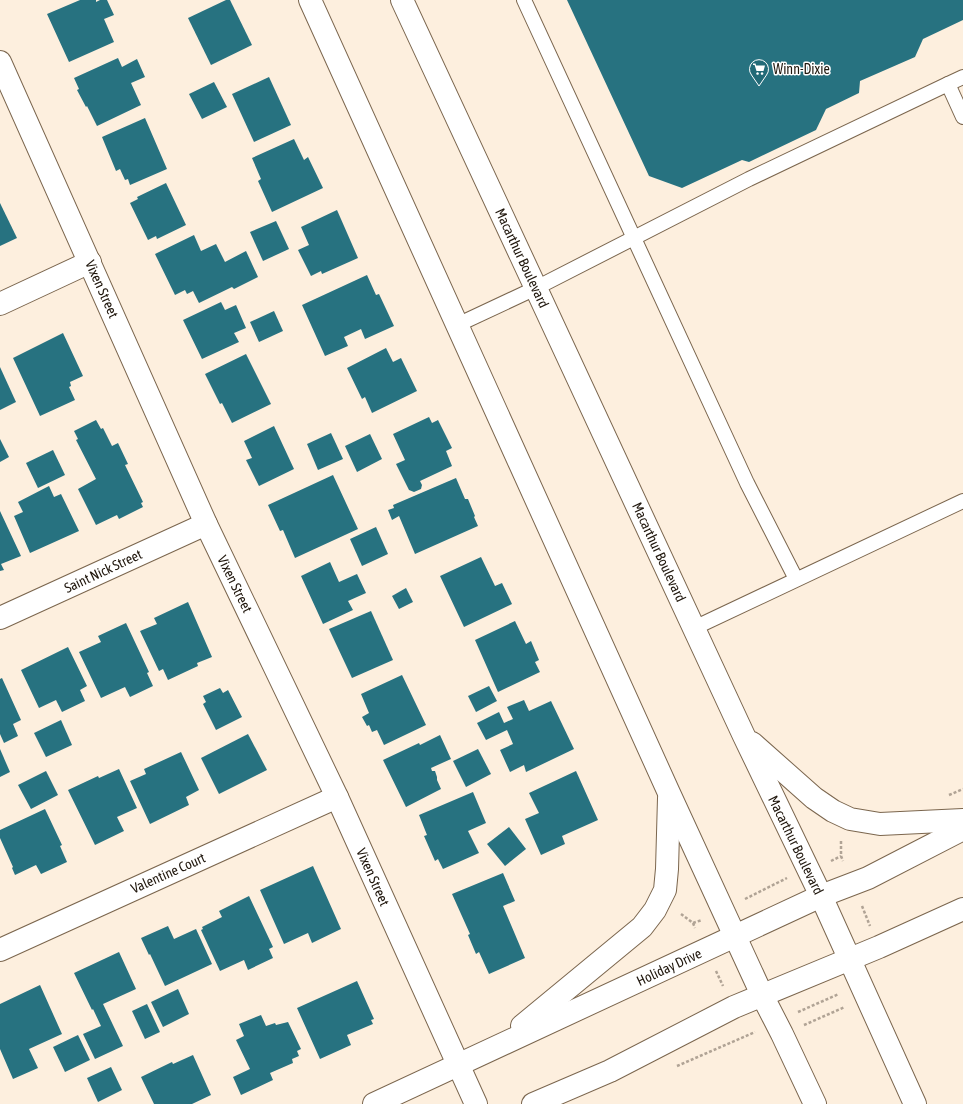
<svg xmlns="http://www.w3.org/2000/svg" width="963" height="1104" font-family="'Asap Condensed',sans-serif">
<rect width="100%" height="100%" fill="#fdefde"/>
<g fill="#277280">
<path d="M80,0h16v2l4,-2h7l7,15 -10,4 10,23 -45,20 -22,-48z"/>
<path d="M226,0h4l22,45 -41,20 -23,-47z"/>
<path d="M567,0h396v20l-40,19 -8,18 -55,24 -1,12 -33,16 -10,21 -67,32 -7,-2 -60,28 -33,-12z"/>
<path d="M118,58l4,9 15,-8 8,18 -14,6 10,22 -44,21 -10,-20 -1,1 -9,-17 2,-1 -5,-11z"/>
<path d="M269,77l22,48 -37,17 -22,-48z"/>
<path d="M214,82l13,25 -25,12 -13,-25z"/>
<path d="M145,118l22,51 -37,16 -2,-6 -3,1 -5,-11 -4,2 -14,-34z"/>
<path d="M294,139l10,21 4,-3 15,31 -51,24 -14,-31 3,-2 -9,-21z"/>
<path d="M166,183l20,42 -29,14 -1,-3 -8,4 -18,-37 8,-4 -1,-2z"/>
<path d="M0,203l17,35 -17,8z"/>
<path d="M337,210l21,48 -36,16 -1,-3 -10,5 -13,-26 11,-5 -8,-18z"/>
<path d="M276,221l13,28 -26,12 -13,-29z"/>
<path d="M194,235l7,16 15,-7 9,18 21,-11 12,26 -24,12 -2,-2 -33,16 -6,-12 -6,3 -2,-4 -10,5 -20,-41z"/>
<path d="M367,275l9,20 3,-1 15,32 -29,13 -4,-10 -17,8 4,9 -23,10 -23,-51z"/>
<path d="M221,302l4,8 11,-5 10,23 -12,5 5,9 -37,17 -19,-39z"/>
<path d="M274,311l9,20 -24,11 -9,-20z"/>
<path d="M63,333l20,43 -13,6 1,4 -2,1 6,13 -35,16 -27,-58z"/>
<path d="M386,348l7,14 8,-4 16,33 -45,22 -7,-16 -3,2 -15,-31z"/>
<path d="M246,354l25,50 -39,19 -10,-20 -2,1 -15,-30z"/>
<path d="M0,367l16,35 -16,8z"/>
<path d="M429,417l3,6 6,-3 14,28 -6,3 6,15 -32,15 2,4 -1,4 -7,3 -5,-2 -13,-26 9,-4 -12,-26z"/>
<path d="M96,420l5,9 2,-1 9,18 6,-3 10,21 -3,1 18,37 -2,1 2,4 -24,12 -2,-4 -21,10 -18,-36 18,-10 -20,-39 2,-1 -4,-8z"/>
<path d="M274,426l20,43 -35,17 -13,-26 6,-2 -8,-17z"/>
<path d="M331,433l12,26 -25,11 -11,-26z"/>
<path d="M370,434l12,25 -25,13 -12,-26z"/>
<path d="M0,439l9,18 -9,5z"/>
<path d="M53,450l12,25 -27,13 -12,-25z"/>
<path d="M333,475l25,54 -63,29 -12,-28 -3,1 -12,-26z"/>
<path d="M456,478l9,21h3l7,17 -1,1 4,9 -63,28 -16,-38 -7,4 -4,-10 6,-2 -1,-3z"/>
<path d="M49,486l5,11 7,-3 18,37 -49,22 -16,-37 9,-4 -5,-10z"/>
<path d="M0,511l21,45 -20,8 3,6 -4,1z"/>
<path d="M376,527l12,27 -26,12 -12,-27z"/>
<path d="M481,557l14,29 7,-3 10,21 -48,23 -24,-51z"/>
<path d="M330,562l9,20 18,-8 9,19 -18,8 5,9 -30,14 -22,-48z"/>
<path d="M406,588l7,14 -14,7 -7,-13z"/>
<path d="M188,602l24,55 -15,6 1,3 -30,14 -5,-11 -4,2 -19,-40 17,-7 -3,-6z"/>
<path d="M371,611l22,49 -41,18 -23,-49z"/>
<path d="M515,621l11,23 5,-3 8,19 -4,2 5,10 -42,20 -23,-52z"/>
<path d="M126,623l23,49 -2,1 6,13 -23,11 -5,-10 -24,11 -22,-46 22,-10 -3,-6z"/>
<path d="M68,647l19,39 -7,4 5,11 -23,11 -6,-12 -17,8 -18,-38z"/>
<path d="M402,675l24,50 -42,20 -7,-15 -5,2 -3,-7 -2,1 -5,-9 7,-4 -8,-19z"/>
<path d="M2,678l19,42 -8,4 5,12 -14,7 -4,-9v-55z"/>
<path d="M489,686l8,15 -21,11 -8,-16z"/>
<path d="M220,688l3,5 5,-3 14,27 -26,13 -13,-26 3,-2 -3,-6z"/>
<path d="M524,700l5,11 22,-10 23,48 -48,23 -2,-7 -14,7 -10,-22 13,-6 -6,-14 -21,10 -9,-17 22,-11 5,11 9,-4 -6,-12z"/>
<path d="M61,720l11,25 -26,12 -12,-24z"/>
<path d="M248,734l19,36 -48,24 -18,-36z"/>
<path d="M440,735l11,24 -20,9 1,3h3l2,6v3l4,9 -35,18 -23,-47 36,-17 1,2z"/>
<path d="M0,749l10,23 -10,5z"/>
<path d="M478,749l13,25 -25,13 -13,-26z"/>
<path d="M181,752l18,38 -13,7 3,8 -39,19 -20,-43 16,-7 -2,-5z"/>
<path d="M119,769l18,39 -20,9 7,14 -29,14 -27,-55 30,-14 1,2z"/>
<path d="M46,771l12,24 -27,14 -13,-24z"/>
<path d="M576,771l22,49 -36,16 3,8 -24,11 -16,-36 14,-6 -10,-20z"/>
<path d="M473,792l13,31 -18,8 11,22 -36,16 -5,-10 -3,2 -11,-25 3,-1 -8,-20z"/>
<path d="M45,809l17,36 -2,1 7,16 -26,12 -5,-9 -21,10 -3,-7 1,-1 -13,-29v-8z"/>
<path d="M509,827l17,22 -21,17 -18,-22z"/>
<path d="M313,866l28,63 -29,14 -4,-10 -24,11 -24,-54z"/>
<path d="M503,873l12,28 -12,5 22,52 -36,16 -10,-22 -3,2 -8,-19 2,-1 -18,-40z"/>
<path d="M249,896l24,51 -4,2 4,9 -25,12 -4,-10 -24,11 -19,-41 2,-1 -1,-2 20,-10 -3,-6z"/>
<path d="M168,926l6,13 22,-10 16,35 -47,22 -15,-32 -1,1 -8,-17z"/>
<path d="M119,952l17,37 -33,15 20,42 -28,13 -12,-25 18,-8 -8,-17 -1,1 -18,-37z"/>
<path d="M357,981l17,38 -3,1 2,4 -26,11 4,10 -31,14 -23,-51z"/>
<path d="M40,985l22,49 -33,15 9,19 -25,11 -13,-30v-45z"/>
<path d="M178,989l11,25 -26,13 -12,-25z"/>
<path d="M147,1004l13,28 -15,7 -13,-28z"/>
<path d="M261,1015l5,11 9,-3 1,2 12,-3 13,27 -4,2 2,5 -7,3 1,4 -23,10 3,7 -32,15 -8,-18 17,-8 -14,-29 8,-4 -5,-12z"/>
<path d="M78,1035l12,25 -25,12 -12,-25z"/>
<path d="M193,1055l18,40 -19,9h-38l-13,-27 31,-15 1,2z"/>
<path d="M111,1067l11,23 -24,12 -11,-24z"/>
</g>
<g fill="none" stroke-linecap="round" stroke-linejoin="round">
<g stroke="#7b664e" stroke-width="16">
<g id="lane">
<path d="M524,0l223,483 49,96"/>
<path d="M948,84l15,-7"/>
<path d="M457,325l79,-37 213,-109 199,-95 15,33"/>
<path d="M694,628l269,-127"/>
</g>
</g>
<g stroke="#7b664e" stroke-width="24">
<g id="street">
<path d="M0,62l206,462 131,273 139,307"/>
<path d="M0,304l90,-42"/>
<path d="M0,618l206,-94"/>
<path d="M0,950l337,-153"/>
</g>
</g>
<g stroke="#7b664e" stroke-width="24">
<g id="secondary">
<path d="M310,0l359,793 93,202 20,39 33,70"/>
<path d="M402,0l342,736 77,160 94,208"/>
<path d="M752,743l62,55 19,13 17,8 30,5 83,-4"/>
<path d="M522,1026l120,-99 13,-17 10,-20 2,-21 2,-71"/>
<path d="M374,1104l447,-208 47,-18 95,-49"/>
<path d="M533,1104l77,-33 124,-64 145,-60 84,-38"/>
</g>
</g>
<g stroke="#b0a395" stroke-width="2.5" stroke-dasharray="3 2" stroke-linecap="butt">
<path d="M949,795l14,-6"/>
<path d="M841,841v15l2,5"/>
<path d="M831,861l10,-5"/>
<path d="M745,899l42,-21"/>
<path d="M862,906l8,20"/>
<path d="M681,914l12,9 2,5"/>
<path d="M693,923l9,-3"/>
<path d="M716,971l7,15"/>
<path d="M798,1012l41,-18"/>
<path d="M804,1025l41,-18"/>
<path d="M677,1066l78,-34"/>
</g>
<use href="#lane" stroke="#fff" stroke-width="14"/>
<use href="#street" stroke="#fff" stroke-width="22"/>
<use href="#secondary" stroke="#fff" stroke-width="22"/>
</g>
<defs>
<g id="supermarket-pin" transform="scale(1)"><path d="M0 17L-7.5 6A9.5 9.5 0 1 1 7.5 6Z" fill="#226a77" stroke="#fff"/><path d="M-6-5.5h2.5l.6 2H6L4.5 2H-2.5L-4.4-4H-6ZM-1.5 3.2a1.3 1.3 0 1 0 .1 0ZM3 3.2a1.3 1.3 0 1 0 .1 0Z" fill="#fff"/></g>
</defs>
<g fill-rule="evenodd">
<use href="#supermarket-pin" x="759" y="69"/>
</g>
<g text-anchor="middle" stroke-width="3" stroke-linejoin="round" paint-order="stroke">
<g font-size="14" fill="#20170d" stroke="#fff" text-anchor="start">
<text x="773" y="74">Winn-Dixie</text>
</g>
<g font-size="14" fill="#20170d" stroke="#fff">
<text transform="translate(522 258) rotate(65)" y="5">Macarthur Boulevard</text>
<text transform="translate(102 289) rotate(66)" y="5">Vixen Street</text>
<text transform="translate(659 552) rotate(65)" y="5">Macarthur Boulevard</text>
<text transform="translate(103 571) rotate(-25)" y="5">Saint Nick Street</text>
<text transform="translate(235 584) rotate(64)" y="5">Vixen Street</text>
<text transform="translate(796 845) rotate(64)" y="5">Macarthur Boulevard</text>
<text transform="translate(168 873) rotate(-24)" y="5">Valentine Court</text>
<text transform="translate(373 877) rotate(66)" y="5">Vixen Street</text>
<text transform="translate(669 967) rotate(-25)" y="5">Holiday Drive</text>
</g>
</g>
</svg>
